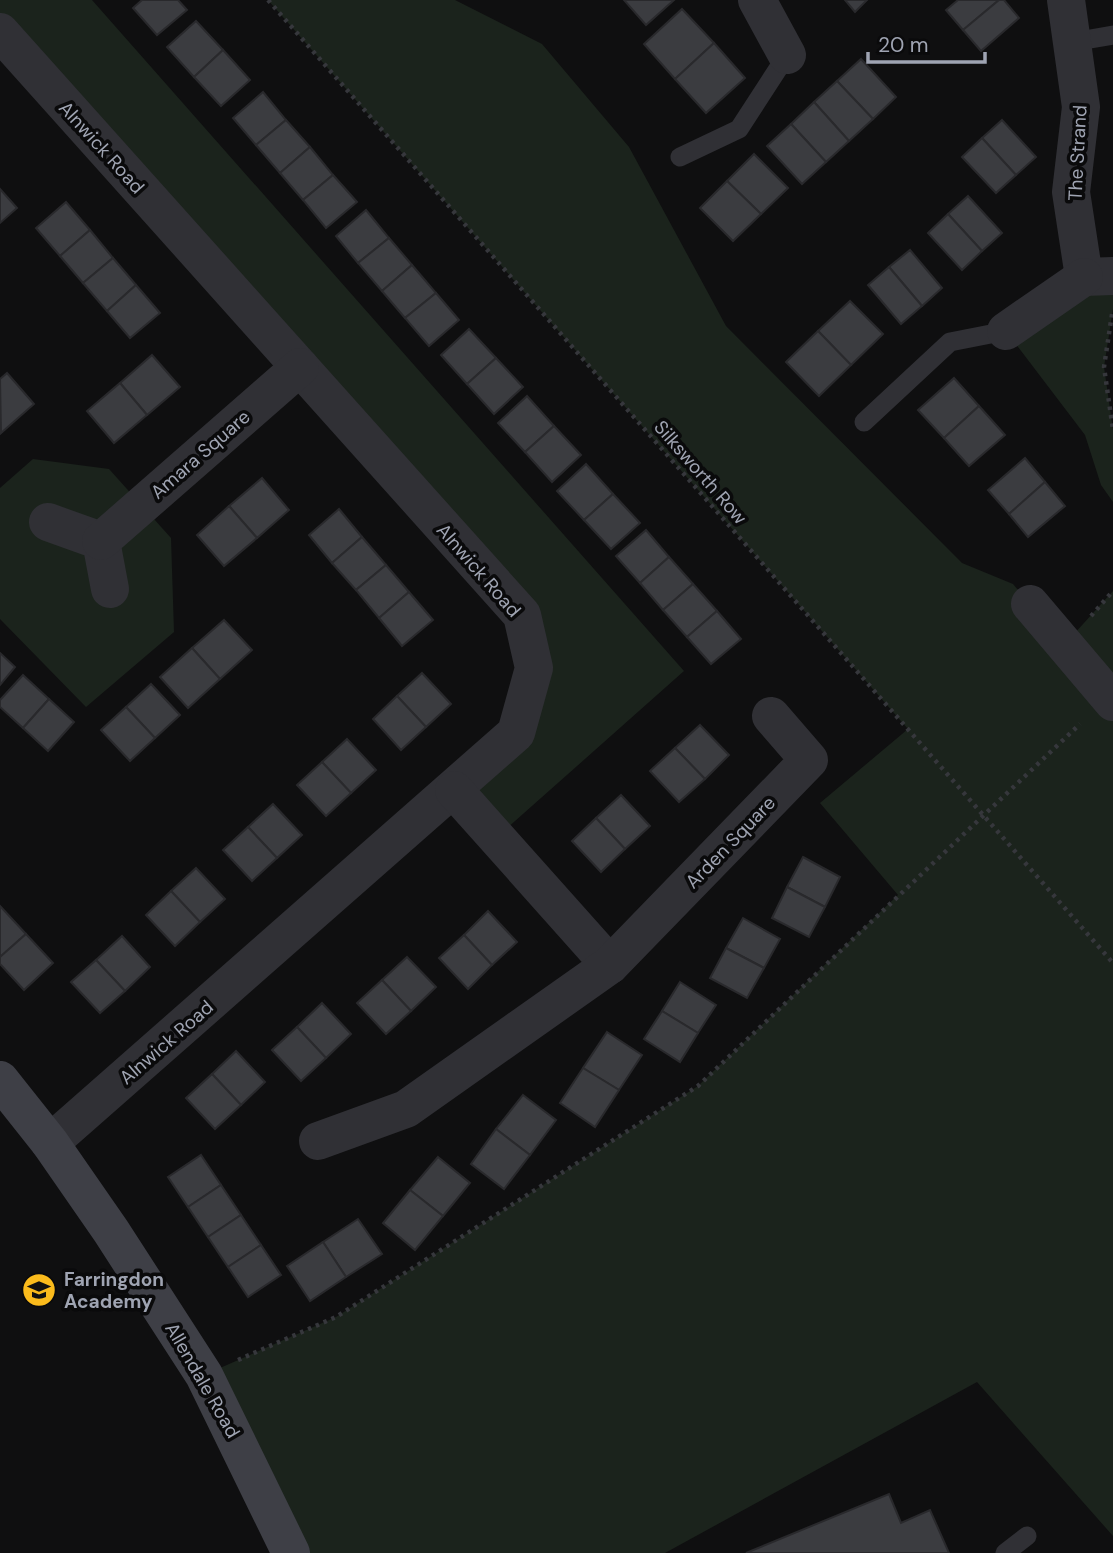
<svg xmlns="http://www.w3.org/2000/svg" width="1113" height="1553" font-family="'DM Sans',sans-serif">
<rect width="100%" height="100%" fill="#0f0f10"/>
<g fill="#1b231c">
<path d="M0,0h92l592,671 -188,167 -42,-48 62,-57 5,-118 -521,-583z"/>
<path d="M268,0h187l87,44 87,103 97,179 236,237 51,21 51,61 49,-54v945l-136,-154 -312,171h-374l-87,-178 132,-58 362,-231 200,-191 -78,-92 88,-74z"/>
<path d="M1113,276v33l-9,58 9,63v72l-12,-17 -16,-50 -79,-104z"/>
<path d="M33,459l76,10 62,69 3,94 -88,75 -86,-88v-131z"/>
</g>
<g fill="#3b3c40" stroke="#29292c" stroke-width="2">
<path d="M142,0h36l9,10 -30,25 -24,-27z"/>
<path d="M624,0h50l-28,25z"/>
<path d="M845,0h22l-12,12z"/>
<path d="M958,0h41l-36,30 -17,-20z"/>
<path d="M999,0h5l15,18 -38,33 -18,-21z"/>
<path d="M682,9l32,34 -39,36 -31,-35z"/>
<path d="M196,21l27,29 -29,27 -27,-30z"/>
<path d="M714,43l31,35 -39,35 -31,-34z"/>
<path d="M223,50l27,30 -29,26 -27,-29z"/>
<path d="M861,59l35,38 -23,22 -36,-38z"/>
<path d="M837,81l36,38 -24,22 -35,-39z"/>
<path d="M263,92l23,28 -30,25 -23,-27z"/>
<path d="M814,102l35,39 -23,21 -35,-38z"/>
<path d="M286,120l24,27 -30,26 -24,-28z"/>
<path d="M1002,120l34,37 -20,18 -34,-37z"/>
<path d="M791,124l35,38 -24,22 -35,-38z"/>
<path d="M982,138l34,37 -20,18 -34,-36z"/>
<path d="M310,147l23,28 -30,25 -23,-27z"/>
<path d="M754,154l34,34 -27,26 -34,-33z"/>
<path d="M333,175l24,27 -31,26 -23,-28z"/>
<path d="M727,181l34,33 -28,27 -33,-33z"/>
<path d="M0,189l17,19 -17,15z"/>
<path d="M968,196l34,37 -20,18 -34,-37z"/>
<path d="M66,202l24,28 -30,26 -24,-28z"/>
<path d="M366,210l23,28 -31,25 -22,-27z"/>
<path d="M948,214l34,37 -20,19 -34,-37z"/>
<path d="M90,230l23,28 -30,25 -23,-27z"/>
<path d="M389,238l23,27 -30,26 -24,-28z"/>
<path d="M910,250l32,38 -20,18 -33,-39z"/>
<path d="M113,258l23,27 -29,26 -24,-28z"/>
<path d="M412,265l24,28 -31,25 -23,-27z"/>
<path d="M889,267l33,39 -21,18 -33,-39z"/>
<path d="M136,285l24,28 -30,25 -23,-27z"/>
<path d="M436,293l23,27 -30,26 -24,-28z"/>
<path d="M850,301l33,33 -32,31 -33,-34z"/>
<path d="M469,329l27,29 -29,26 -26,-29z"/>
<path d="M818,331l33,34 -32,31 -33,-34z"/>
<path d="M152,355l28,32 -33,28 -27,-32z"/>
<path d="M496,358l27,29 -29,27 -27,-30z"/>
<path d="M7,373l27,31 -33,29 -1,-54z"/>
<path d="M954,378l25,28 -35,32 -26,-28z"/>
<path d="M120,383l27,32 -33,28 -27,-32z"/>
<path d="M527,396l27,30 -29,26 -27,-29z"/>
<path d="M979,406l26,29 -36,31 -25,-28z"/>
<path d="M554,426l27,29 -29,27 -27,-30z"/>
<path d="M1025,458l20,24 -36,32 -21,-24z"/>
<path d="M586,464l27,30 -29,26 -27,-29z"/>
<path d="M262,478l27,32 -32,28 -28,-32z"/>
<path d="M1045,482l20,24 -37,31 -19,-23z"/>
<path d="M613,494l27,29 -29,26 -27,-29z"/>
<path d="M229,506l28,32 -33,28 -27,-31z"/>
<path d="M339,509l23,28 -30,26 -23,-28z"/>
<path d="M646,530l23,27 -29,26 -24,-27z"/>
<path d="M362,537l24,28 -30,25 -24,-27z"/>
<path d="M669,557l24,27 -30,26 -23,-27z"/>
<path d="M386,565l23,27 -30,26 -23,-28z"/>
<path d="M693,584l24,27 -30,26 -24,-27z"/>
<path d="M409,592l24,28 -31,26 -23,-28z"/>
<path d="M717,611l24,28 -30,25 -24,-27z"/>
<path d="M224,620l28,30 -32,29 -28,-31z"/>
<path d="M192,648l28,31 -32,29 -28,-31z"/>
<path d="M0,653l15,14 -15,18z"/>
<path d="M422,673l29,31 -25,23 -29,-31z"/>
<path d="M23,675l26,24 -26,29 -23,-21v-7z"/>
<path d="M151,684l29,31 -25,23 -29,-31z"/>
<path d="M397,696l29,31 -25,23 -28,-31z"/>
<path d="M49,699l25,23 -26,29 -25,-23z"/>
<path d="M126,707l29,31 -25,23 -29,-31z"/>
<path d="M700,725l29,30 -24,24 -30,-31z"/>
<path d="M347,739l29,31 -25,23 -29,-31z"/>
<path d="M675,748l30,31 -26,23 -29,-31z"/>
<path d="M322,762l29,31 -25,23 -29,-31z"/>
<path d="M621,795l29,31 -25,23 -29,-31z"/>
<path d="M273,804l29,31 -25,23 -29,-31z"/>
<path d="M596,818l29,31 -24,23 -29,-31z"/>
<path d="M248,827l29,31 -25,23 -29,-31z"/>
<path d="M803,857l37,20 -15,30 -38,-20z"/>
<path d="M196,868l29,31 -25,23 -29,-31z"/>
<path d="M787,887l38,20 -16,30 -37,-19z"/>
<path d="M171,891l29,31 -25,24 -29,-31z"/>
<path d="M0,906l26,28 -26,23z"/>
<path d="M488,911l29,31 -25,23 -28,-30z"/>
<path d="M743,918l37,21 -16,29 -38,-20z"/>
<path d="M26,934l27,29 -29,27 -24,-26v-7z"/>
<path d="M464,935l28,30 -24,24 -29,-31z"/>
<path d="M122,936l28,31 -25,24 -29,-31z"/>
<path d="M726,948l38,20 -17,30 -37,-20z"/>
<path d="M407,957l29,30 -25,24 -29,-31z"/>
<path d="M96,960l29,31 -25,22 -29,-31z"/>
<path d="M382,980l29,31 -25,23 -29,-31z"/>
<path d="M680,982l36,23 -18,28 -36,-22z"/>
<path d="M322,1003l29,31 -25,24 -29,-31z"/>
<path d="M662,1011l36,22 -18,29 -36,-23z"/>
<path d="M297,1027l29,31 -25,23 -29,-31z"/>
<path d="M607,1032l35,23 -23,35 -36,-22z"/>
<path d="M236,1051l29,31 -24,23 -29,-31z"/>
<path d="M583,1068l36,22 -24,37 -35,-24z"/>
<path d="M212,1074l29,31 -26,24 -29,-31z"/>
<path d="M523,1095l33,25 -26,35 -34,-26z"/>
<path d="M496,1129l34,26 -26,34 -33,-25z"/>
<path d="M201,1155l20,30 -33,22 -20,-30z"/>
<path d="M438,1157l32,26 -27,33 -33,-26z"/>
<path d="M221,1185l20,30 -33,22 -20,-30z"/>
<path d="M410,1190l33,26 -28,34 -32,-27z"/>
<path d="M241,1215l20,30 -33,22 -20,-30z"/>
<path d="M358,1219l24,35 -36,23 -23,-35z"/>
<path d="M323,1242l23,35 -36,24 -23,-35z"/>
<path d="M261,1245l20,30 -33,22 -20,-30z"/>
<path d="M889,1494l12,29 29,-13 19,43h-203z"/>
</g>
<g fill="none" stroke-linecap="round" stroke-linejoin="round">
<g stroke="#36373c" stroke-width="4.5" stroke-dasharray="3.5 5" stroke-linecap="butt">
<path d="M268,0l845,963"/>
<path d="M1112,314l-8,53 9,63"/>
<path d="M1091,616l22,-25"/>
<path d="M238,1360l98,-43 362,-231 382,-362"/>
</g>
<g stroke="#303035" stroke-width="19">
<path d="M1073,42l40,-7"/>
<path d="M680,157l59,-28 48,-74"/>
<path d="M864,422l86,-80 56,-11"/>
<path d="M1005,1553l22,-17"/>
</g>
<g stroke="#303035" stroke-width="38">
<path d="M757,0l30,55"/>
<path d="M1066,0l15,107 -10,85 13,85 29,-1"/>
<path d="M0,32l522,583 12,53 -18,65 -466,410"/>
<path d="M1006,331l78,-54"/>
<path d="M48,522l53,19 9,48"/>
<path d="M101,541l199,-174"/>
<path d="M1030,604l83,98"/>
<path d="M454,790l156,175"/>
<path d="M318,1141l88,-32 204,-144 199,-205 -38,-44"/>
</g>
<path stroke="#3e3f46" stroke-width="38" d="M0,1080l50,63 61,88 93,144 87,178"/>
</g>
<defs>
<g id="school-disc" transform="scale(1.75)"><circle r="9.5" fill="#fbbb1c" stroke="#0a0a0b"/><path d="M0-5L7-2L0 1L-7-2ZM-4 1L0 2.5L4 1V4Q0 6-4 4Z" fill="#111"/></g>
</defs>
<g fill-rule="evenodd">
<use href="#school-disc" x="39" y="1290"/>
</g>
<g text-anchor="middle" stroke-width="7" stroke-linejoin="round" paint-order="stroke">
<g font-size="19" fill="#9fa4b2" stroke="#0a0a0b">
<text transform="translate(102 147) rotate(48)" y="7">Alnwick Road</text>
<text transform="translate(1077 153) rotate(-87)" y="7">The Strand</text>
<text transform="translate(200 454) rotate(-41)" y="7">Amara Square</text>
<text transform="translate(701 472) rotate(49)" y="7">Silksworth Row</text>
<text transform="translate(479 570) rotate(49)" y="7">Alnwick Road</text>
<text transform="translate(730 842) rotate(-46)" y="7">Arden Square</text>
<text transform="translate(166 1042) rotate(-41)" y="7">Alnwick Road</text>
<text transform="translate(203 1380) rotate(60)" y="7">Allendale Road</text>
</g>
<g font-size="19" font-weight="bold" fill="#9fa4b2" stroke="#0a0a0b" text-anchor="start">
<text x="64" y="1286">Farringdon<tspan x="64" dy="22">Academy</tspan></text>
</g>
</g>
<path d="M868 52v10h117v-10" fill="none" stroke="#9fa4b2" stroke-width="3.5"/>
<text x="878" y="52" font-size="21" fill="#9fa4b2" stroke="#0a0a0b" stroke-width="5" paint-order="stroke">20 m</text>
</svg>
